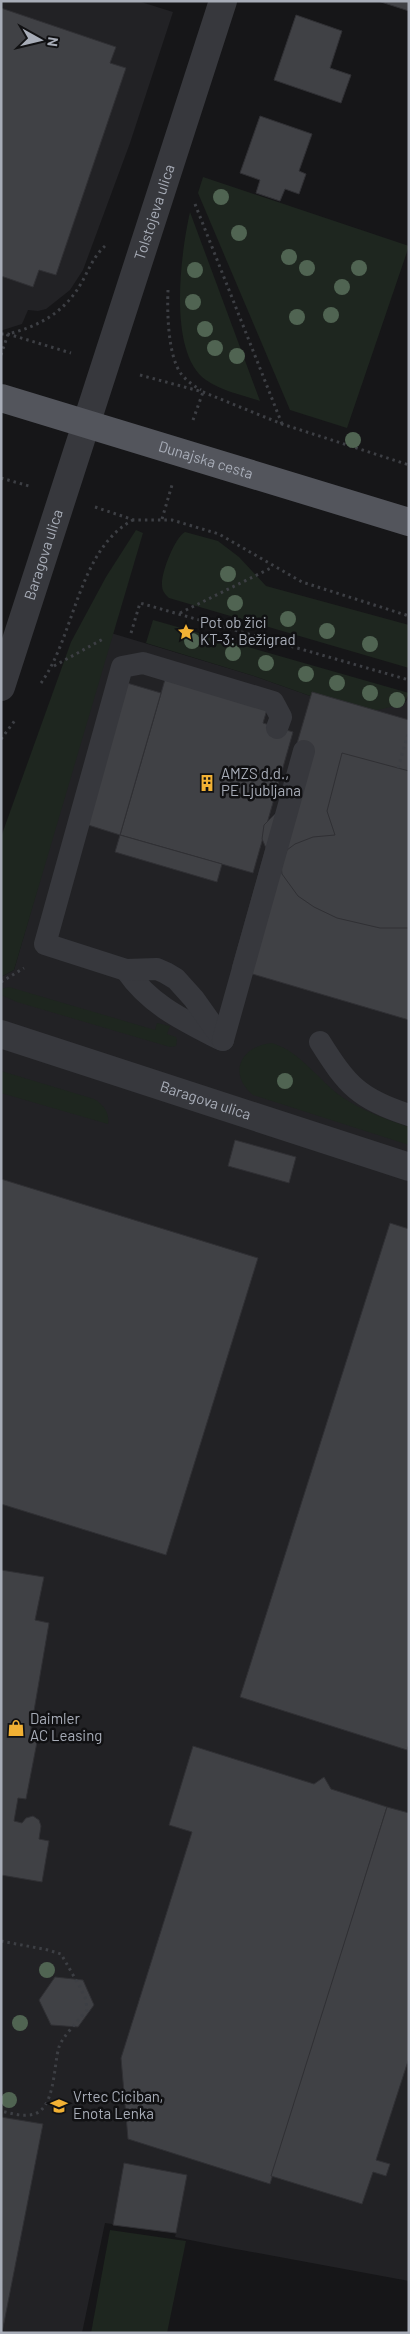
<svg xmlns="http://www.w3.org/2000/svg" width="410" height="2334" font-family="Barlow,sans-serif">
<rect width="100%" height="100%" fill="#161618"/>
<g fill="#222225">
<path d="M1,1h137l35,11 -43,131 -47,127 -13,20 -24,19 -8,2 -10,-1 -6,14 -19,6h-2z"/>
<path d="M111,633l143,43 93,33 57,-5 5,-7v1584l-184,-34 -50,-10 1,-4 -71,-10 -23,110h-81v-1356l13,-7z"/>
</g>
<g fill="#1e261f">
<path d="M203,177l206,69 -62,182 -57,-18 -92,-217z"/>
<path d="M190,212l70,189c-17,-6 -39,-10 -54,-21 -39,-27 -25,-128 -16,-168z"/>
<path d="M136,530l7,3 -129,437 -13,7v-140l70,-195 35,-65z"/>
<path d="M185,532l33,9 21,16 27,29 143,39v43l-240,-70c-4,-4 -7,-7 -7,-13 -1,-12 13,-48 23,-53z"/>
<path d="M153,620l256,73 -5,11 -31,7 -26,-2 -93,-33 -108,-33z"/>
<path d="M9,987l146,43 2,-7 13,3 -3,8 9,3 1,3 -1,6 -6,1 -153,-45 -16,-7v-6z"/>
<path d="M272,1043c29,9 46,37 70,54 21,14 43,22 67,30v18l-156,-50c-26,-22 -12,-49 19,-52z"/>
<path d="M1,1071l93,28c9,5 16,14 14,25l-107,-31z"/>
<path d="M110,2230l76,11 -19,92h-76z"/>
</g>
<g fill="#404145" stroke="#303034">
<path d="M378,1h31v10z"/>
<path d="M1,8l115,39 -6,16 16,5 -70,207 -17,-5 -6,17 -32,-11z"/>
<path d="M296,15l46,16 -12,37 21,7 -10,28 -67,-23z"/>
<path d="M260,116l52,18 -13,37 7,3 -7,20 -14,-5 -5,12 -24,-8 4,-13 -20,-7z"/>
<path d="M166,676l102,30 -5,17 30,9 -40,141 -133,-38z"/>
<path d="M127,683l34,10 -41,142 -35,-11z"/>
<path d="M312,692l97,28v300l-177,-52 34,-120 -4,-9 2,-14 13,-13z"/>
<path d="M342,753l67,18v157h-29l-43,-10 -23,-11 -16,-11 -16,-22 -1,-9 6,-15 8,-6 18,-7 22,-2 -8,-24z"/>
<path d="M120,835l102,29 -5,18 -102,-30z"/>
<path d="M235,1140l61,17 -7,26 -61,-17z"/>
<path d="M1,1179l257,79 -92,297 -165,-51z"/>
<path d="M390,1223l19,6v515l-2,6 -167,-53z"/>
<path d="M1,1570l43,7 -9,43 14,3 -20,117 8,2 -11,57 -8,-1 -4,23 8,2 4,-5 7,-2 6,4 2,6 -2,13 10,2 -7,41 -41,-7z"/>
<path d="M193,1746l121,38 10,-7 7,12 56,18 -117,377 -142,-45 -7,-81 71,-226 -23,-7z"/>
<path d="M387,1807l22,6v245l-33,102 14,4 -4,12 -13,-4 -11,32 -91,-28z"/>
<path d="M55,1977l28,3 11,25 -16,22 -27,-2 -12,-25z"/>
<path d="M1,2117l42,7 -41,209h-1z"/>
<path d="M124,2163l63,12 -11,58 -63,-8z"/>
</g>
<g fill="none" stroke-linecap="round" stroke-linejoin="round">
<g stroke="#3d3f44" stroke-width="3" stroke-dasharray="2.5 4" stroke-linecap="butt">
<path d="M195,204l87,220"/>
<path d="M168,290c-1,23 0,68 14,85 5,6 12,11 19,15"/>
<path d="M1,334h7l63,19"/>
<path d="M1,355l7,-21c32,-8 57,-22 74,-52 7,-13 12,-26 23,-36"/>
<path d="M140,375l63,17 79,32 127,41"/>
<path d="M193,420l10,-28"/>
<path d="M1,478l28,8"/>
<path d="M95,507l39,13h38l47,14 83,48 107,34"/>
<path d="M162,519l10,-34"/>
<path d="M180,613l93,-46"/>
<path d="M131,633l9,-30 269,77"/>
<path d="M54,666l49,-27"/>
<path d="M41,683c34,-47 37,-134 92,-163"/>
<path d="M1,739l15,-20"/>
<path d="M398,768l11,-37"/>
<path d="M1,982l23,-14"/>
<path d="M1,1941l47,9 13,4 19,33 6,13 1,10c-7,9 -25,27 -28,37 -6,19 -3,68 -31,68 -9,1 -18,-2 -27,-4"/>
</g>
<g stroke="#37383d" stroke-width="22">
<path d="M126,970c24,35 57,50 94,69"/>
<path d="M223,1040l-29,-41 -18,-20 -10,-6 -9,-4 -31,1 -81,-26 77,-277 21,-4 130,39 8,15 -4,11"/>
<path d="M223,1040l81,-289"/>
<path d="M320,1042c27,43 39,57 89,73"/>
</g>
<path stroke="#37383d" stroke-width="28" id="s1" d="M1,1034l408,133"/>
<path stroke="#37383d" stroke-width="28" id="s2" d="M1,687l222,-686"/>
<path stroke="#53555c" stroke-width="28" id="s3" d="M1,398l408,124"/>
</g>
<g fill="#506452">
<circle cx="221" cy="197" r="8"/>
<circle cx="239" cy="233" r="8"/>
<circle cx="289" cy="257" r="8"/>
<circle cx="307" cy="268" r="8"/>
<circle cx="359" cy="268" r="8"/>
<circle cx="195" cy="270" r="8"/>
<circle cx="342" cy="287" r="8"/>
<circle cx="193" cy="302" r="8"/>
<circle cx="331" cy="315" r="8"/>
<circle cx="297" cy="317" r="8"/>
<circle cx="205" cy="329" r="8"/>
<circle cx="215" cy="348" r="8"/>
<circle cx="237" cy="356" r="8"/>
<circle cx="353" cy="440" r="8"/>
<circle cx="228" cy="574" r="8"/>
<circle cx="235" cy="603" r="8"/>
<circle cx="288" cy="619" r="8"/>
<circle cx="327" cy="631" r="8"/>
<circle cx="192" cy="641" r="8"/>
<circle cx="370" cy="644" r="8"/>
<circle cx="233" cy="653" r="8"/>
<circle cx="266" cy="663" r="8"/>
<circle cx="306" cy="674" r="8"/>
<circle cx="337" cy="683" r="8"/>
<circle cx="370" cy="693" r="8"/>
<circle cx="397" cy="700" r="8"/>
<circle cx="285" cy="1081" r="8"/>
<circle cx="47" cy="1970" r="8"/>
<circle cx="20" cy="2023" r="8"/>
<circle cx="9" cy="2100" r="8"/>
</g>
<defs>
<g id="sight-bare" transform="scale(1.35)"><path d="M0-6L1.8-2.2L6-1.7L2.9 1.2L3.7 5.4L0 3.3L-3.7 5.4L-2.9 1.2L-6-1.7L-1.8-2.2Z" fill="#f2b134" stroke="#111113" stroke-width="2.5" paint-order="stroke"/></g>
<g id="building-bare" transform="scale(1.35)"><path d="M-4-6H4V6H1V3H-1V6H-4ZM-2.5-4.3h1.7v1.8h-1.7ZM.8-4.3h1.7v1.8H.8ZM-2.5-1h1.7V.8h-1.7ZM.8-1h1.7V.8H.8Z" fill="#f2b134" stroke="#111113" stroke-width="2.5" paint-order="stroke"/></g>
<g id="shop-bare" transform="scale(1.35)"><path d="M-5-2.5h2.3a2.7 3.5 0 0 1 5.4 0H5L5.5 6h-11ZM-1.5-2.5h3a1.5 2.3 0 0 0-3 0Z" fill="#f2b134" stroke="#111113" stroke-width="2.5" paint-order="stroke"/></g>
<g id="school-bare" transform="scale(1.35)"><path d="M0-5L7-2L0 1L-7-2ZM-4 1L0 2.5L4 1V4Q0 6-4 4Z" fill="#f2b134" stroke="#111113" stroke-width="2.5" paint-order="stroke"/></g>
</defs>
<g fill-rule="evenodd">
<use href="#sight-bare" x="186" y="632"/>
<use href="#building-bare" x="207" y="783"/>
<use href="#shop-bare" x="16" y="1728"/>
<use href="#school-bare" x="59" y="2106"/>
</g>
<g text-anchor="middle" stroke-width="5" stroke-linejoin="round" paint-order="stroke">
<g font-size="15" fill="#a8adb8" stroke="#111113">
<text dy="5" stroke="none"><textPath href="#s2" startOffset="499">Tolstojeva ulica</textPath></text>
<text dy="5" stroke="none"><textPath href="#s3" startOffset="214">Dunajska cesta</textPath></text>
<text dy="5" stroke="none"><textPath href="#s2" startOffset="139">Baragova ulica</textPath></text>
<text dy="5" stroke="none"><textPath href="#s1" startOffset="215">Baragova ulica</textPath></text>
</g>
<g font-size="15" fill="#a8adb8" stroke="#111113" text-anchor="start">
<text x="200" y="628">Pot ob žici<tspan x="200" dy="17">KT-3: Bežigrad</tspan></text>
<text x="221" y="779">AMZS d.d.,<tspan x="221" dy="17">PE Ljubljana</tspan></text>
<text x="30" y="1724">Daimler<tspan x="30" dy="17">AC Leasing</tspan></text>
<text x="73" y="2102">Vrtec Ciciban,<tspan x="73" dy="17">Enota Lenka</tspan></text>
</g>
</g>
<rect width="410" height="2334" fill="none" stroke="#a8adb8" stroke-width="5"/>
<g transform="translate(40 40) rotate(98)" stroke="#111113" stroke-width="4" paint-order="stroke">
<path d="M0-4L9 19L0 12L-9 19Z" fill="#a8adb8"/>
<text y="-8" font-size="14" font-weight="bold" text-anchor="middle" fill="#a8adb8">N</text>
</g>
</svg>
